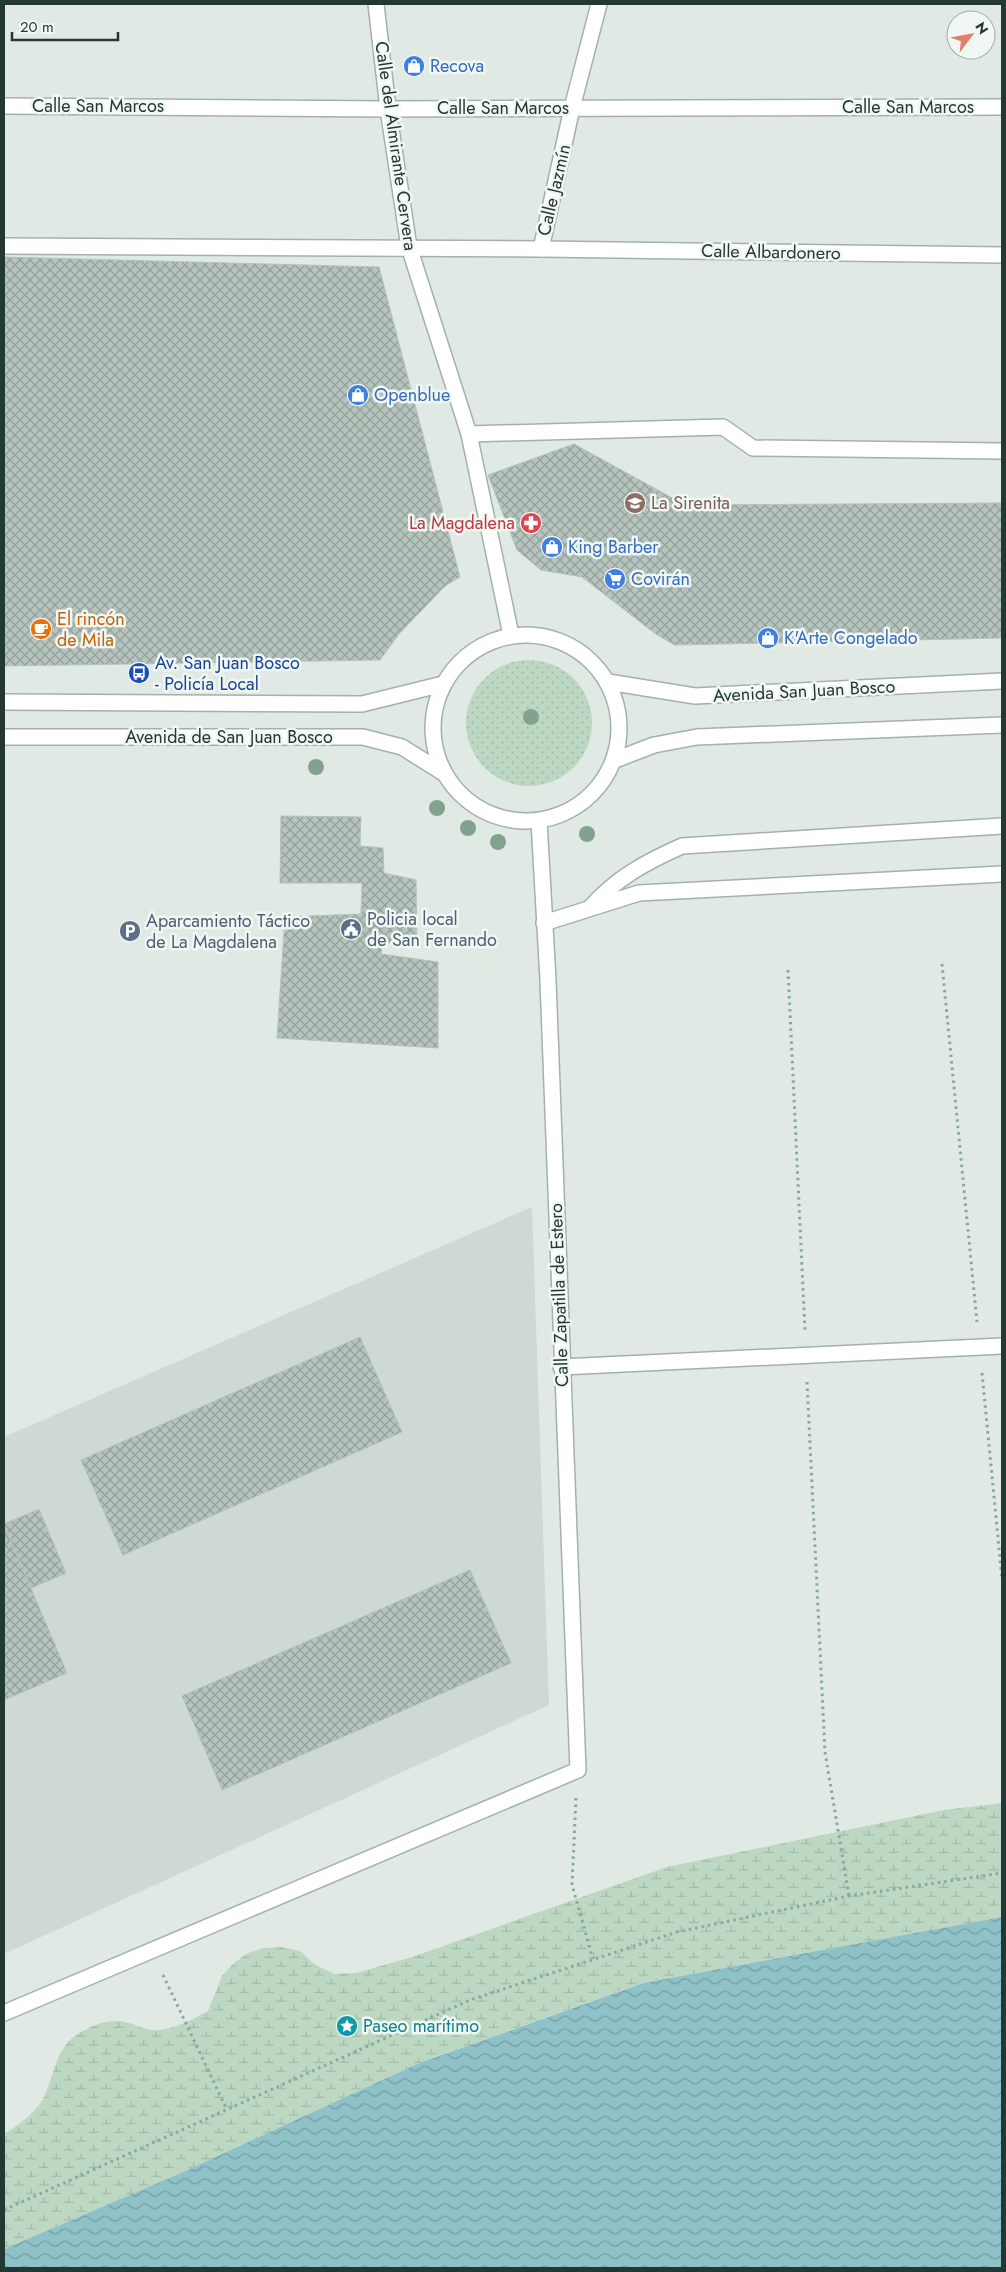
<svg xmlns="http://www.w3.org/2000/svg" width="1006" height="2272" font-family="Jost,sans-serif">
<defs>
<pattern id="grass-dots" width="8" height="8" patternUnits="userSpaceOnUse" patternTransform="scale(1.25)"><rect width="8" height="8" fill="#bcd8c3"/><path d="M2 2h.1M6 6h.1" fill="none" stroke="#a1baa8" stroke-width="1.8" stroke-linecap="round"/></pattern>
<pattern id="wetland-marsh" width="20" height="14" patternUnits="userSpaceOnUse" patternTransform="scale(1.25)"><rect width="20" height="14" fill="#bcd8c3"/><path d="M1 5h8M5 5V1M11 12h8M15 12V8" fill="none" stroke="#a1baa8"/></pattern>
<pattern id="water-waves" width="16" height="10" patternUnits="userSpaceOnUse" patternTransform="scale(1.25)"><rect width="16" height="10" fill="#8fc1c9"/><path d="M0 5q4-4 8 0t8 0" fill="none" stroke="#749ea4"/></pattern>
<pattern id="building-cross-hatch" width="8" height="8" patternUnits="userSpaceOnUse" patternTransform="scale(1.25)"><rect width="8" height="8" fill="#b6c4be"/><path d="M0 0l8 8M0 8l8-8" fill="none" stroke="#94a09b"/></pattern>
</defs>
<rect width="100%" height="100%" fill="#e1e9e5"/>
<path fill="#cfd9d4" d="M532,1207l17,498 -545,249v-517z"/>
<circle fill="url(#grass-dots)" cx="529" cy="723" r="63"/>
<path fill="url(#wetland-marsh)" d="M1002,1803v114l-360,66 -225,81 -236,109 -177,76v-115c15,-9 34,-23 41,-39 9,-20 11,-46 31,-60 16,-10 34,-18 53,-12 10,3 18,8 29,7 17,-1 35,-11 50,-19l14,-35 11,-12 13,-10 17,-6 18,-1 19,4 14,13 20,10 22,-1 56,-16 255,-90 277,-57z"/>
<path fill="url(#water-waves)" d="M1002,1917v351h-998v-19l177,-76 236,-109 226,-81z"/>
<g fill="url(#building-cross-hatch)" stroke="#b4c2bc">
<path d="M4,257l375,10 81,310 -15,9 -46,48 -19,26 -376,6z"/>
<path d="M574,444l111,61 317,-2v135l-327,7 -18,-10 -75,-58 -41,-7 -24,-20 -29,-75z"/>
<path d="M281,816l80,1 -1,29 23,2 1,25 32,7 1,66 -35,-4 -1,12 57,8v86l-161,-10 8,-121 76,-3 1,-31h-82z"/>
<path d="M360,1337l42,95 -279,123 -42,-95z"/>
<path d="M39,1509l27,64 -35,15 -27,-64z"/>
<path d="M4,1525l63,148 -63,27z"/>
<path d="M470,1570l41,93 -289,127 -40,-94z"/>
</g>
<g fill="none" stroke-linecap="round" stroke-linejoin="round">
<g stroke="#a4b0ac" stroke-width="18">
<g id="minor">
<path d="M376,4l12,105 21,138 60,187 42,201"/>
<path d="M4,106l384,3 614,-2"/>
<path d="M4,246l537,3 31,-141 27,-104"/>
<path d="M541,249l461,6"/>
<path d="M469,434l254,-7 30,21 249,3"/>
<circle cx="526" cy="728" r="93"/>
<path d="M608,682l87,14 307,-15"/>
<path d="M4,702l358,2 81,-20"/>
<path d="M4,737h359l39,10 43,27"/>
<path d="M615,760l39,-15 43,-8 305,-12"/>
<path d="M590,908c26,-30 56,-46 92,-62l320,-20"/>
<path d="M544,923l95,-30 363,-19"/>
<path d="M561,1367l441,-21"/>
<path d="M4,2013l574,-243 -30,-790 -9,-159"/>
</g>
</g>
<g stroke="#85a99d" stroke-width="3" stroke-dasharray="2.5 4" stroke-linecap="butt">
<path d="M942,964l35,358"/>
<path d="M788,970l17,361"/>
<path d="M982,1373l20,206"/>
<path d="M807,1382l18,370 24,144"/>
<path d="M576,1798l-4,87 21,74"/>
<path d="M163,1975l64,135"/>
<path d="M4,2210l466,-210 207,-68 172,-36 153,-23"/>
</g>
<use href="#minor" stroke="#fff" stroke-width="15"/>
</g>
<g fill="#81a38e">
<circle cx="531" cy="717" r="8"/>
<circle cx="316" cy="767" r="8"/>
<circle cx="437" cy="808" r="8"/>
<circle cx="468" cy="828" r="8"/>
<circle cx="587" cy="834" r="8"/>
<circle cx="498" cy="842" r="8"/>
</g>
<defs>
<g id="shop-disc" transform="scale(1.125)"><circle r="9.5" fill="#3f7fe0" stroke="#f1f7f3"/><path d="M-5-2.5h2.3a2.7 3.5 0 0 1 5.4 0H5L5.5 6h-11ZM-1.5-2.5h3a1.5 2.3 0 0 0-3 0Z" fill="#fff"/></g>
<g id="school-disc" transform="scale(1.125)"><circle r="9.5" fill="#8d6e63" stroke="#f1f7f3"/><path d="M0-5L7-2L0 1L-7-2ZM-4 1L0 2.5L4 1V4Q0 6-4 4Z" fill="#fff"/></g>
<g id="pharmacy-disc" transform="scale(1.125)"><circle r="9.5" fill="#e0444e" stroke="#f1f7f3"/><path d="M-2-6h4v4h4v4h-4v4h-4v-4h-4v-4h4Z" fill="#fff"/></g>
<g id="supermarket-disc" transform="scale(1.125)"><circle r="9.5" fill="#3f7fe0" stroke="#f1f7f3"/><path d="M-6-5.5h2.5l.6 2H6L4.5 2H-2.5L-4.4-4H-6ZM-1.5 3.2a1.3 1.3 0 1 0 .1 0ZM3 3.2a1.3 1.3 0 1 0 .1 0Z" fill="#fff"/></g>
<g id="cafe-disc" transform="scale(1.125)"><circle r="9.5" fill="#e8710a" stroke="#f1f7f3"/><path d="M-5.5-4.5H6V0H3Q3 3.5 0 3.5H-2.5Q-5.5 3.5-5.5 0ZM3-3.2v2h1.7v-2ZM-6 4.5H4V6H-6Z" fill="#fff"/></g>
<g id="bus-disc" transform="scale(1.125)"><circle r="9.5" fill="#1a4fb4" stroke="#f1f7f3"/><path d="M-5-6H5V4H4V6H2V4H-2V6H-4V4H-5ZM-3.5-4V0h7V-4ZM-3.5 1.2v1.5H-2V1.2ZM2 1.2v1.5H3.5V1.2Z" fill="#fff"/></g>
<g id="civic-disc" transform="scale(1.125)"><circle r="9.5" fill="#5c6f8a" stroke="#f1f7f3"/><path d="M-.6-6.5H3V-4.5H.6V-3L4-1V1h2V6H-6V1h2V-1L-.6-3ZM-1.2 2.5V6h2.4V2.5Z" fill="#fff"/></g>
<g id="parking-disc" transform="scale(1.125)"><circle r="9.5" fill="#5c6f8a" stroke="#f1f7f3"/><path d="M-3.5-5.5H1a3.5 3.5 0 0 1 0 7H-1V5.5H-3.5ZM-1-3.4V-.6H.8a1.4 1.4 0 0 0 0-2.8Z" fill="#fff"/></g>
<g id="sight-disc" transform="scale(1.125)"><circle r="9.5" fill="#0f9aa8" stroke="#f1f7f3"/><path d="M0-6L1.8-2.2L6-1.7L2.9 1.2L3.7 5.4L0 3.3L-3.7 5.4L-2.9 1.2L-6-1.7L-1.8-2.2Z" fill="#fff"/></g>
</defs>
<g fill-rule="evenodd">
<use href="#shop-disc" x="414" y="66"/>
<use href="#shop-disc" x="358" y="395"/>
<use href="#school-disc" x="635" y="503"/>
<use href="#pharmacy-disc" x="531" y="523"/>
<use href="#shop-disc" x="552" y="547"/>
<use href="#supermarket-disc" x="615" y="579"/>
<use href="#cafe-disc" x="41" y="629"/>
<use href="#shop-disc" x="768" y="638"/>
<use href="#bus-disc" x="139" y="673"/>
<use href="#civic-disc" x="351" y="929"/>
<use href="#parking-disc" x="130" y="931"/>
<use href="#sight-disc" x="347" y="2026"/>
</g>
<g text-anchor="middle" stroke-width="5" stroke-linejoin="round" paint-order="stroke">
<g font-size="18" fill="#366cbe" stroke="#f1f7f3" text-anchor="start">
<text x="430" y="72">Recova</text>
<text x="374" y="401">Openblue</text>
<text x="568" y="553">King Barber</text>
<text x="631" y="585">Covirán</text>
<text x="784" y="644">K'Arte Congelado</text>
</g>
<g font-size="18" fill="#233832" stroke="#f1f7f3">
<text x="98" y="112">Calle San Marcos</text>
<text x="908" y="113">Calle San Marcos</text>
<text x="503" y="114">Calle San Marcos</text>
<text transform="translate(396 146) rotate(82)" y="6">Calle del Almirante Cervera</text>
<text transform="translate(554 190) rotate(-77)" y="6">Calle Jazmín</text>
<text transform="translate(771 252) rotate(1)" y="6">Calle Albardonero</text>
<text transform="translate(804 691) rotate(-3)" y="6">Avenida San Juan Bosco</text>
<text x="229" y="743">Avenida de San Juan Bosco</text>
<text transform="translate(559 1295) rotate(-92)" y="6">Calle Zapatilla de Estero</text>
</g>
<g font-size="18" fill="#785e54" stroke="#f1f7f3" text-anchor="start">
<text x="651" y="509">La Sirenita</text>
</g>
<g font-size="18" fill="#be3a42" stroke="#f1f7f3" text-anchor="end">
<text x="515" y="529">La Magdalena</text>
</g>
<g font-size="18" fill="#c56008" stroke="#f1f7f3" text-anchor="start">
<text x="57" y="625">El rincón<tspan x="57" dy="21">de Mila</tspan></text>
</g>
<g font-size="18" fill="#164399" stroke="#f1f7f3" text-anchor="start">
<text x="155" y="669">Av. San Juan Bosco<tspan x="155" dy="21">- Policía Local</tspan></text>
</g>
<g font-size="18" fill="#4e5e75" stroke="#f1f7f3" text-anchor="start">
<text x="367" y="925">Policia local<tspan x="367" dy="21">de San Fernando</tspan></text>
<text x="146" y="927">Aparcamiento Táctico<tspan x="146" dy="21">de La Magdalena</tspan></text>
</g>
<g font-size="18" fill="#0d838f" stroke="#f1f7f3" text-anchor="start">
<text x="363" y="2032">Paseo marítimo</text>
</g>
</g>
<rect width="1006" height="2272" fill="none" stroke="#233832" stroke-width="10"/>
<g transform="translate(971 35) rotate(58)"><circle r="24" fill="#f1f7f3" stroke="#9faba6"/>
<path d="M0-4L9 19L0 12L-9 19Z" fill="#e18167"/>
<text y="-8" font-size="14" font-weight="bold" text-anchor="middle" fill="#233832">N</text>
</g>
<path d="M12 32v8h106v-8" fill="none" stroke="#233832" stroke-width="2.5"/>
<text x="20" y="32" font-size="15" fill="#233832" stroke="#f1f7f3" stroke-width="4" paint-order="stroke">20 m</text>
</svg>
